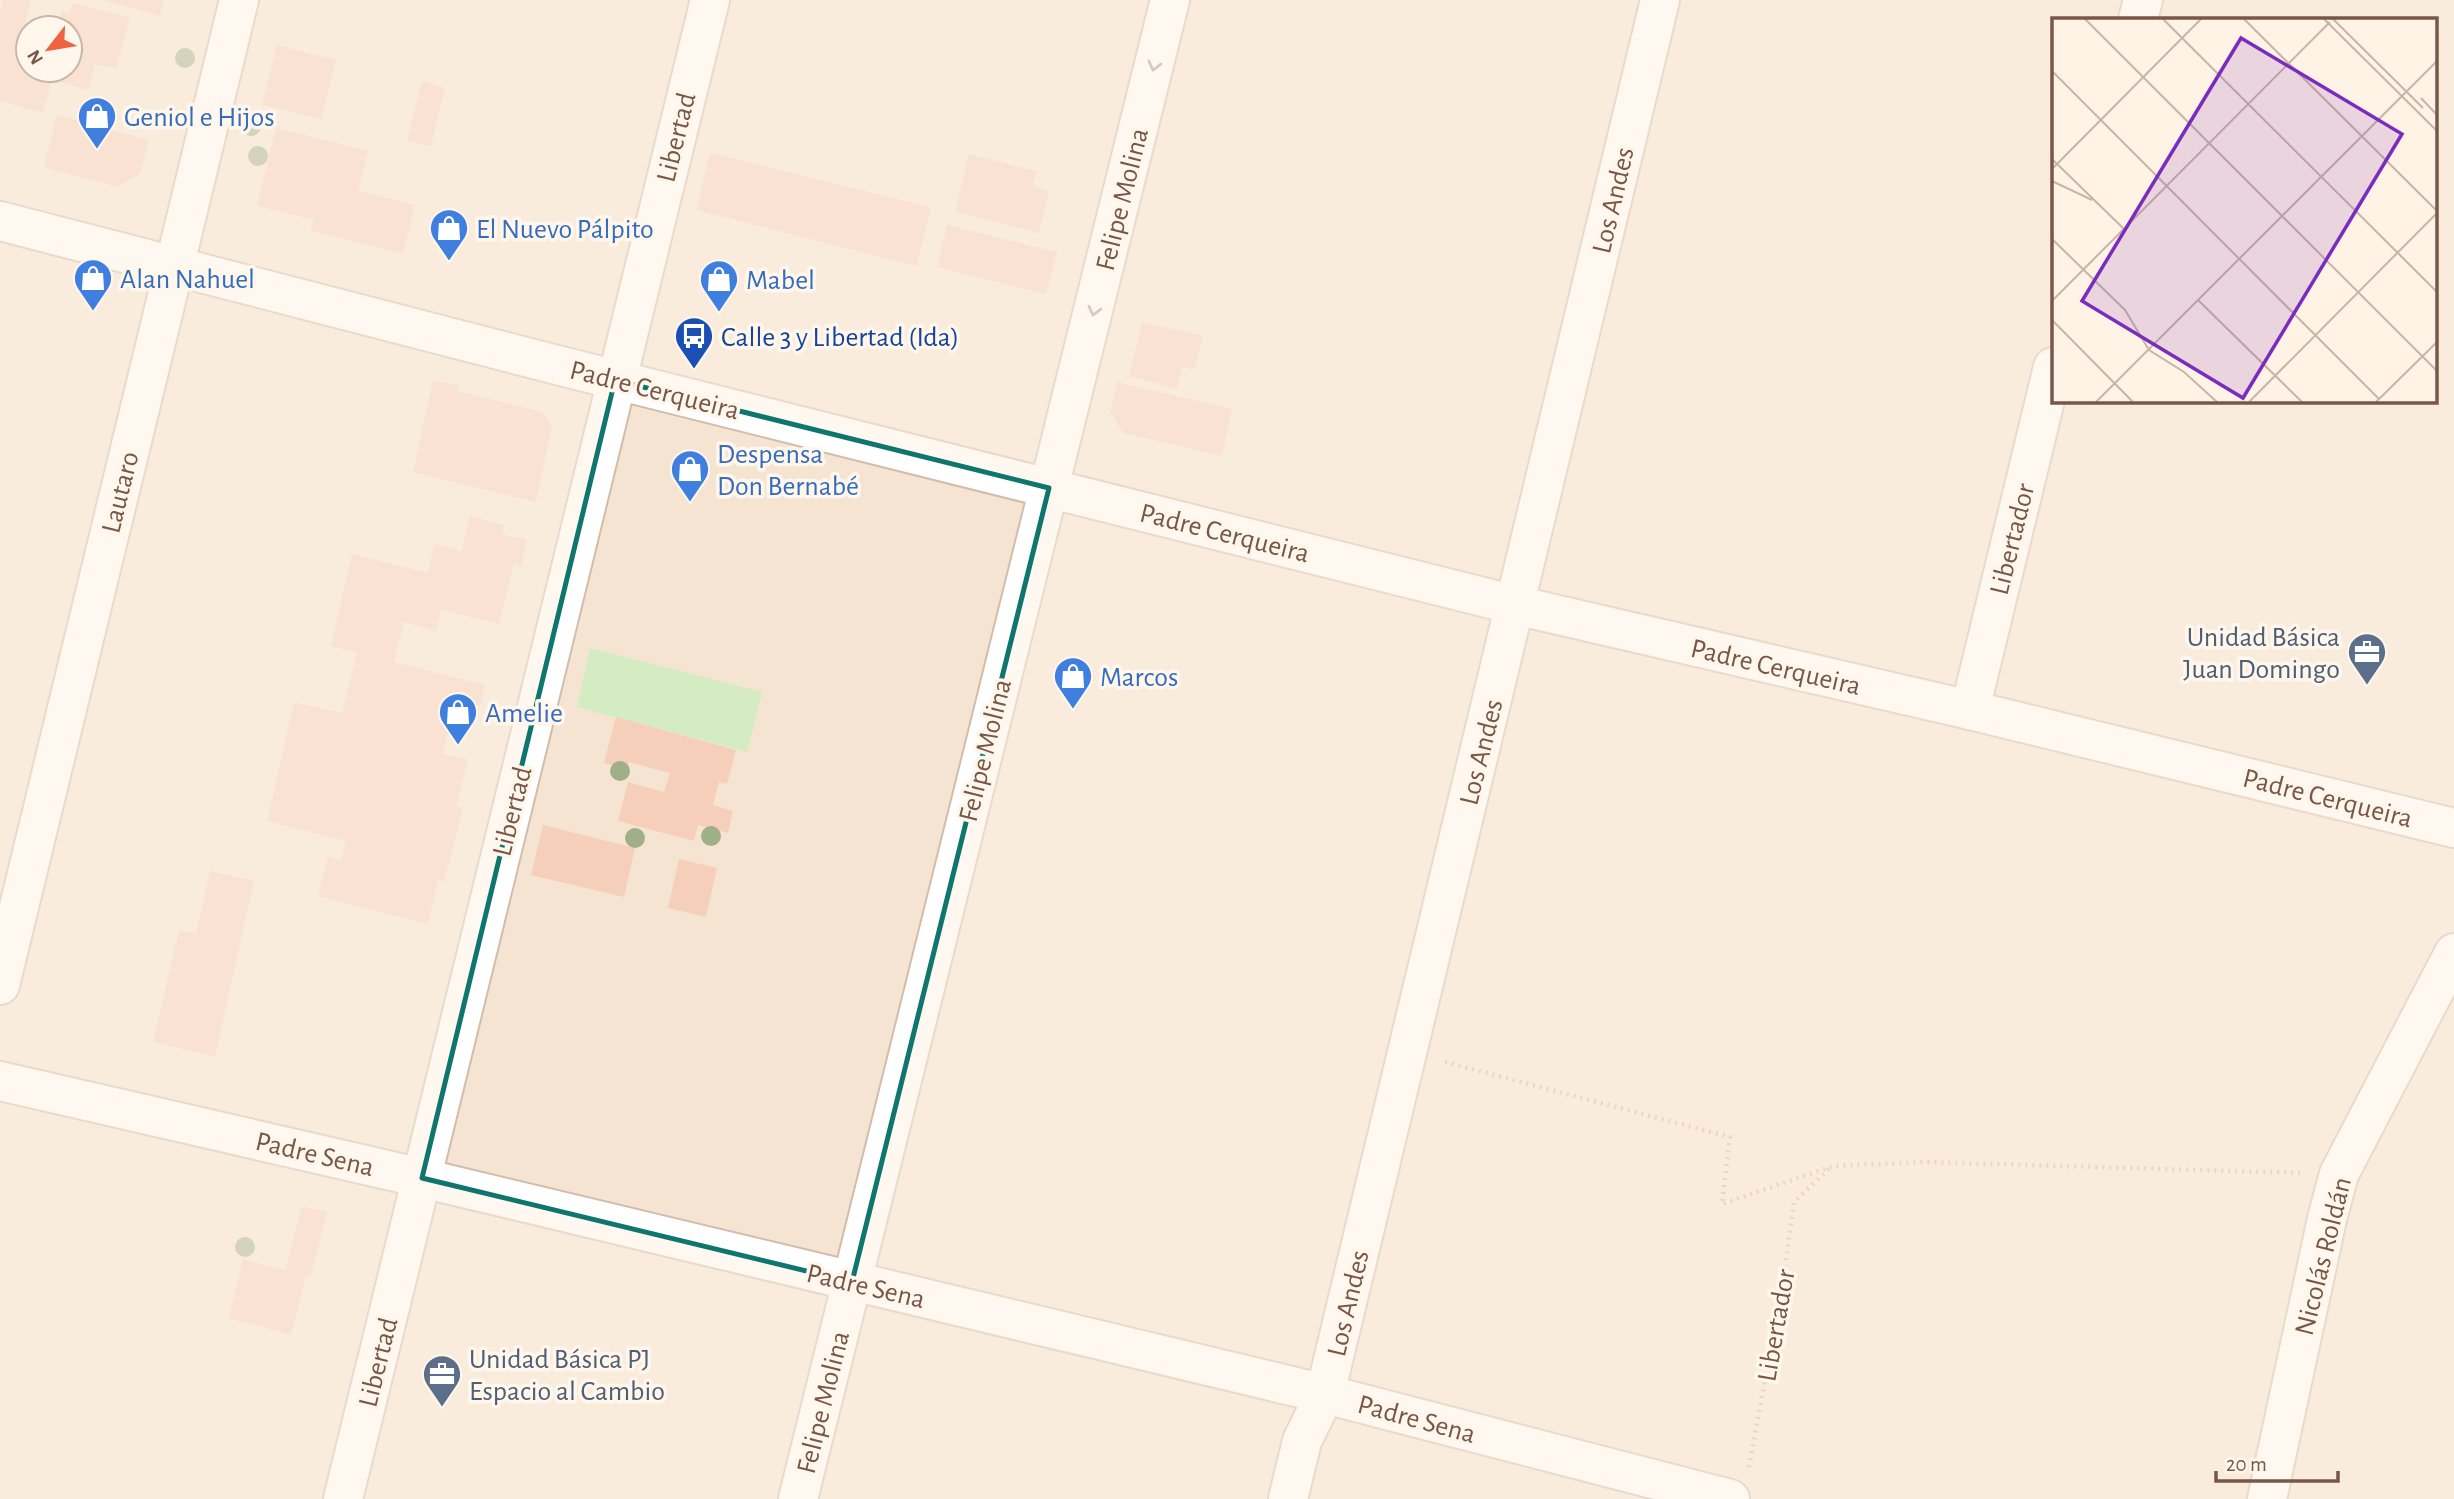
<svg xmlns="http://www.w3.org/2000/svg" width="2454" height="1499" font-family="'Alegreya Sans',sans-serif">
<rect width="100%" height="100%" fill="#fef3e5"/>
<path fill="#f6e4d2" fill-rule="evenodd" d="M0,0h2454v1499h-2454zM2053,19h382v382h-382zM28,28h42v42h-42z"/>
<path fill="#d5ecc2" d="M590,648l172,44 -15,60 -170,-45z"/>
<g fill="#f5cfba">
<path d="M3,0h28l-6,23 5,1 -6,21 4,1v24h42v-42h-13l5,-17 7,3 3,-11 58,15 -14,51 -21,-5 -7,26 -36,-10 -9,33 -43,-12v-89z"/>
<path d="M104,0h60l-4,16z"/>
<path d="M277,45l59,15 -15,59 -59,-14z"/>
<path d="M422,81l23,7 -14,58 -24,-5z"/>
<path d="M57,115l92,25 -9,34 -23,13 -73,-20z"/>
<path d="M276,128l92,23 -10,40 57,14 -12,49 -92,-23 3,-11 -57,-14z"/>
<path d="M710,153l221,54 -14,59 -221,-56z"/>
<path d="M969,154l67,17 -3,15 16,5 -10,42 -84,-21z"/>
<path d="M947,225l110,27 -11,42 -109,-27z"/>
<path d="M1142,322l61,14 -9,34 -12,-3 -5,22 -48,-13z"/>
<path d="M433,380l26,6 -1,5 85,21 9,14 -16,76 -123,-30z"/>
<path d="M1117,382l115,27 -10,47 -99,-23 -13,-21z"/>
<path d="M470,516l34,9 -2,9 25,6 -6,26 -7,-3 -15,61 -58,-14 -5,21 -32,-9 -10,40 91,23 -5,21 -14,-4 -5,21 -10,-2 -8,33 25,6 -12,46 7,2 -19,74 -6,-2 -10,44 -110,-28 10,-40 13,4 5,-19 -79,-20 27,-119 48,11 15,-60 -26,-7 21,-92 76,19 6,-29 27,7z"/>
<path d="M616,717l120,33 -9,34 -8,-2 -6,23 20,6 -5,22 -30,-8 -4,16 -76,-20 10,-39 36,10 6,-19 -41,-11 -2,7 -23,-6z"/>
<path d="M543,825l92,23 -11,49 -93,-22z"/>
<path d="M679,859l38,9 -11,49 -38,-9z"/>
<path d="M210,871l44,10 -39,176 -62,-15 26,-112 17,4z"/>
<path d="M302,1206l25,6 -16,64 -5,-1 -15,60 -62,-17 14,-59 42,11z"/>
</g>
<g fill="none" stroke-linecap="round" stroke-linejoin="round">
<g stroke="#d2bcac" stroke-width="42">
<g id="minor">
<path d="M2138,19l5,-19"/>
<path d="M1970,710l83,-343"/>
<path d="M0,985l239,-985"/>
<path d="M0,1081l422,97 903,216 405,105"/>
<path d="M343,1499l367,-1499"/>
<path d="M798,1499l372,-1499"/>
<path d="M1288,1499l14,-58 23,-47 335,-1394"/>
<path d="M2267,1499l60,-280 12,-45 115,-221"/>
</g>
</g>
<g stroke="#d2bcac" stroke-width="42">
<path id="tertiary" d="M0,221l557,144 958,240 455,105 484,118"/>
</g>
<g stroke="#dab29d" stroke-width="4.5" stroke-dasharray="2 5" stroke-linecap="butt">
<path d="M1445,1062l285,75 -8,67 111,-38 91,-4 376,11"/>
<path d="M1749,1467l33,-178 12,-87 35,-33"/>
</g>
<use href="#minor" stroke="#fff" stroke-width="38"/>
<use href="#tertiary" stroke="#fff" stroke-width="38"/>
</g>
<g fill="#9fb088">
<circle cx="185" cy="58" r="10"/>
<circle cx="251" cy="126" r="10"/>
<circle cx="258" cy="156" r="10"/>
<circle cx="620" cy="771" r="10"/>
<circle cx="711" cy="836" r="10"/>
<circle cx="635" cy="838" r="10"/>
<circle cx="245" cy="1247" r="10"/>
</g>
<defs><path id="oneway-chevron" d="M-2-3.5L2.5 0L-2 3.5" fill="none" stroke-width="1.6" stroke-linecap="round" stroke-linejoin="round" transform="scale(1.75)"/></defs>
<g stroke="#ae9a91">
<use href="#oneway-chevron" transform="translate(1154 66) rotate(104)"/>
<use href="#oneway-chevron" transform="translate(1094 311) rotate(104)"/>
</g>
<path d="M0 0H2454V1499H0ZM615,380l434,108 -197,794 -430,-104z" fill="#fef3e5" fill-opacity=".55" fill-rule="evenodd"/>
<path fill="none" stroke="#0f766e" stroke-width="5" stroke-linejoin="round" d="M615,380l434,108 -197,794 -430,-104z"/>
<defs>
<g id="shop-pin" transform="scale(2.0125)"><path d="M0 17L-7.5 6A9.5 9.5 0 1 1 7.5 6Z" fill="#3f7fe0" stroke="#fff7ec"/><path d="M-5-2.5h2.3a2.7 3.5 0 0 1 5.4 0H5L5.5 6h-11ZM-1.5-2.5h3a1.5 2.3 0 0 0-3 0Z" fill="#fff"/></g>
<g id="bus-pin" transform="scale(2.0125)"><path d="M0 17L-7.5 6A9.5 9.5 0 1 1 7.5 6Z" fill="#1a4fb4" stroke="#fff7ec"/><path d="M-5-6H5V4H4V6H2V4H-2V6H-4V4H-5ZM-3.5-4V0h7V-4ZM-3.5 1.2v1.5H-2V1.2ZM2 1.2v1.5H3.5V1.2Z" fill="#fff"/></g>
<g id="office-pin" transform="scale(2.0125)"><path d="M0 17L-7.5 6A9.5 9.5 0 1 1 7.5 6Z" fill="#5c6f8a" stroke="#fff7ec"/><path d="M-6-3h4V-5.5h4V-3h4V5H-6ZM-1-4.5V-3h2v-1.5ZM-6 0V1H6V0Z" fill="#fff"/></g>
</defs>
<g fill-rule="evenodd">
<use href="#shop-pin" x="97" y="116"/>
<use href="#shop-pin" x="449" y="228"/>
<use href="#shop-pin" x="93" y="278"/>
<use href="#shop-pin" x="719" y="279"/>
<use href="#bus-pin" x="694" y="336"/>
<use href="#shop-pin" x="690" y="469"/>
<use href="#office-pin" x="2367" y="652"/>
<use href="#shop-pin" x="1073" y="676"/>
<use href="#shop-pin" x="458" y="712"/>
<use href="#office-pin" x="442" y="1374"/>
</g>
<g text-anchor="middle" stroke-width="7" stroke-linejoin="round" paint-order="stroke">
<g font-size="28" fill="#366cbe" stroke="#fff7ec" text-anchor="start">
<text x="124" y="126">Geniol e Hijos</text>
<text x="476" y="238">El Nuevo Pálpito</text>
<text x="120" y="288">Alan Nahuel</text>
<text x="746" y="289">Mabel</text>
<text x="717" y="463">Despensa<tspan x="717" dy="32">Don Bernabé</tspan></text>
<text x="1100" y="686">Marcos</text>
<text x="485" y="722">Amelie</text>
</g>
<g font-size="28" fill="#785748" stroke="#fff7ec">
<text transform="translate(675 137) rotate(-76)" y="10">Libertad</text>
<text transform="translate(1121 199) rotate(-76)" y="10">Felipe Molina</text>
<text transform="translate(1612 200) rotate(-77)" y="10">Los Andes</text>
<text transform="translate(655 389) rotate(14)" y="10">Padre Cerqueira</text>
<text transform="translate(119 492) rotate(-76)" y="10">Lautaro</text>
<text transform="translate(1225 532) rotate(14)" y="10">Padre Cerqueira</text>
<text transform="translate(2011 539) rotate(-76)" y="10">Libertador</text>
<text transform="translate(1776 666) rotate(13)" y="10">Padre Cerqueira</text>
<text transform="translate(984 750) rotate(-76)" y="10">Felipe Molina</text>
<text transform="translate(1480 752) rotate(-76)" y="10">Los Andes</text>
<text transform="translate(2328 797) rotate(14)" y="10">Padre Cerqueira</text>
<text transform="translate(511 811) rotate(-76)" y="10">Libertad</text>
<text transform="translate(315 1153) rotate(13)" y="10">Padre Sena</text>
<text transform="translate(2322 1256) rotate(-76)" y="10">Nicolás Roldán</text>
<text transform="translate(866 1285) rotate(13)" y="10">Padre Sena</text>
<text transform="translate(1347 1303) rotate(-77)" y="10">Los Andes</text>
<text transform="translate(1775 1325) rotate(-80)" y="10">Libertador</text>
<text transform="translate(377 1362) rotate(-76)" y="10">Libertad</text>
<text transform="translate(822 1402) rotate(-76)" y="10">Felipe Molina</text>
<text transform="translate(1417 1418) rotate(15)" y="10">Padre Sena</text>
</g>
<g font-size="28" fill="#164399" stroke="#fff7ec" text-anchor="start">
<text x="721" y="346">Calle 3 y Libertad (Ida)</text>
</g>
<g font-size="28" fill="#4e5e75" stroke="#fff7ec" text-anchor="end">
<text x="2340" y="646">Unidad Básica<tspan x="2340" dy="32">Juan Domingo</tspan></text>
<text x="469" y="1368" text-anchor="start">Unidad Básica PJ<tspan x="469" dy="32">Espacio al Cambio</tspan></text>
</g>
</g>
<g transform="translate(2052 18)">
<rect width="385" height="385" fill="#fef3e5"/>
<path fill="none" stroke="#c8b5a6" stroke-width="2" d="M33,1l352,352M111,1l274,273M192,1l193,192M272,1l113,112M281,1l90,89M0,53l327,328M369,80l16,17M0,141l72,70M0,151l149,-150M0,163l40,19M0,221l73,71 24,40 35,22 33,30M146,282l104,102M0,283l278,-279M0,302l81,82M44,384l341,-341M197,384l188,-189M324,384l61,-60"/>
<path fill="#7b2cbf" fill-opacity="0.15" stroke="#7b2cbf" stroke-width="3.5" d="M189,20l161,96 -159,264 -161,-97z"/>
<rect width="385" height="385" fill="none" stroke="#785748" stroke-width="3.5"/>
</g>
<g transform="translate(49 49) rotate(239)"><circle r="33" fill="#fff7ec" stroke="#c9b7aa" stroke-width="2"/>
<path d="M0-5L12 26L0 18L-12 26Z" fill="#ef6242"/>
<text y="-10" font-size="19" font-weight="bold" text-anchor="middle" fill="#785748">N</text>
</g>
<path d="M2216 1471v10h122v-10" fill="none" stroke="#785748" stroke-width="3.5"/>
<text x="2226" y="1471" font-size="21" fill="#785748" stroke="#fff7ec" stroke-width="5" paint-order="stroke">20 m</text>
</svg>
